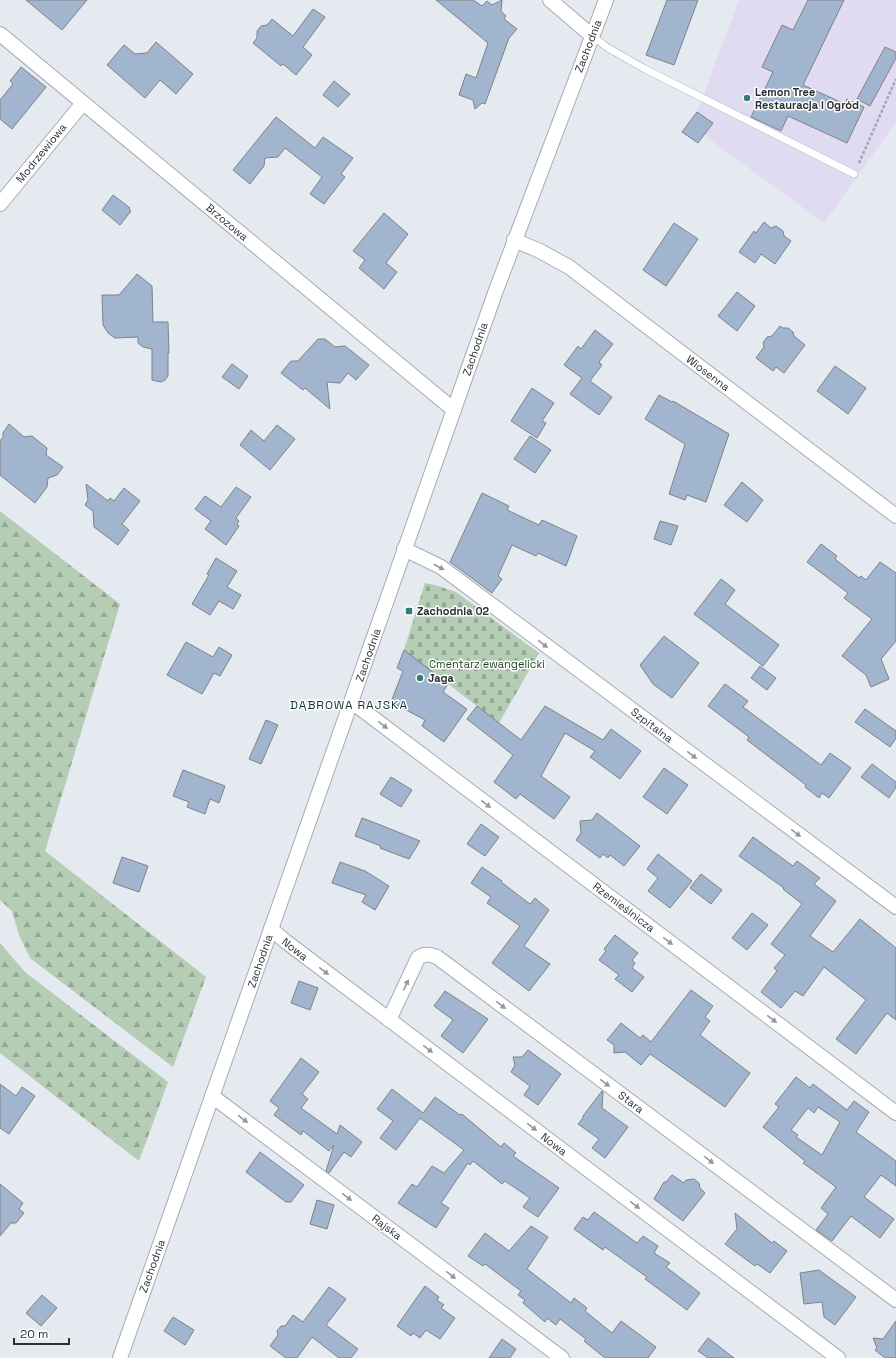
<svg xmlns="http://www.w3.org/2000/svg" width="896" height="1358" font-family="'Space Grotesk',sans-serif">
<defs>
<pattern id="forest-firs" width="22" height="20" patternUnits="userSpaceOnUse"><rect width="22" height="20" fill="#b5ccb5"/><path d="M5 1l3.5 6h-7zM16 11l3.5 6h-7z" fill="#94a694"/></pattern>
<pattern id="cemetery-stones" width="16" height="16" patternUnits="userSpaceOnUse"><rect width="16" height="16" fill="#b5ccb5"/><path d="M2 7V4a2 2 0 0 1 4 0v3zM10 15v-3a2 2 0 0 1 4 0v3z" fill="#94a694"/></pattern>
</defs>
<rect width="100%" height="100%" fill="#e5e9f0"/>
<path fill="#e0dbf1" d="M739,0h157v122l-72,101 -119,-87v-2l-17,-11 9,-11z"/>
<g fill="url(#forest-firs)">
<path d="M0,511l120,93 -75,247 161,126 -33,90 -143,-109 -11,-23 -7,-24 -12,-11z"/>
<path d="M0,943l25,29 143,110 -29,79 -139,-108z"/>
</g>
<path fill="url(#cemetery-stones)" d="M425,583l10,2 21,7 83,61 -40,70 -95,-73z"/>
<g fill="#a2b5cf" stroke="#7e8288" fill-rule="evenodd">
<path d="M26,0h61l-25,30z"/>
<path d="M436,0h37l9,6 5,-5 5,4 10,-5 -1,11 5,5 -2,3 13,10 -8,9 -24,66 -3,-1 -7,6 -2,-9 -14,-5 7,-21 10,4 12,-35z"/>
<path d="M667,0h31l-24,65 -28,-10z"/>
<path d="M808,0h36l-41,85 42,19 2,-5 17,8 -17,36 -59,-27 -7,15 -30,-14 22,-45 -11,-5 20,-42 11,5z"/>
<path d="M313,9l12,8 -22,30 9,8 -16,20 -13,-11 -2,2 -28,-23 4,-5v-7l4,-5 6,-1 5,-6 21,17z"/>
<path d="M156,42l37,32 -17,20 -16,-14 -15,18 -38,-33 17,-20 11,9 12,-1z"/>
<path d="M885,47l11,5v6l-26,48 -13,-7z"/>
<path d="M21,67l25,20 -34,42 -12,-10v-19l13,-16 -3,-3z"/>
<path d="M334,81l16,13 -12,13 -15,-12z"/>
<path d="M697,112l16,11 -15,20 -16,-11z"/>
<path d="M276,117l39,31 8,-11 30,21 -12,16 4,3 -21,27 -14,-10 12,-17 -37,-29 -7,9 -13,1 -1,8 -14,18 -17,-14z"/>
<path d="M113,195l17,13 -1,1 2,2 -11,14 -18,-15z"/>
<path d="M384,213l24,21 -22,29 11,9 -13,17 -25,-21 6,-8 -12,-9z"/>
<path d="M764,222l7,6 5,-2 7,5 1,5 7,5 -16,23 -14,-10 -6,9 -16,-11 15,-21 2,2z"/>
<path d="M674,223l24,16 -32,47 -23,-16z"/>
<path d="M137,274l15,12 1,36h15l1,31h-1v23l-3,4 -4,2 -9,-2v-31l-9,-2 -5,-4v-6l-23,1 -7,-5 -5,-8 -1,-30h17z"/>
<path d="M737,292l18,14 -18,25 -19,-15z"/>
<path d="M780,326l3,2h5l5,4 1,4 11,9 -21,28 -8,-6 -3,4 -17,-13 8,-11 -1,-4 4,-6 5,-1z"/>
<path d="M595,330l18,14 -14,18 3,3 -12,16 22,16 -13,18 -29,-21 12,-16 -18,-13 14,-19 3,3z"/>
<path d="M318,339h7l10,8 10,-1 24,19 -13,15 -8,-7 -8,10 -13,-1 3,27 -25,-21 -2,2 -22,-17 10,-12h7z"/>
<path d="M232,364l16,12 -9,13 -17,-12z"/>
<path d="M835,366l31,22 -18,26 -31,-23z"/>
<path d="M532,388l22,15 -12,18 4,2 -9,15 -26,-17z"/>
<path d="M659,395l13,7 1,-1 56,33 -23,68 -19,-7 -2,5 -16,-6 16,-50 -40,-25z"/>
<path d="M9,424l15,13 8,-1 15,12 -1,7 17,12 -6,8 -9,3 -1,9 -12,16 -35,-28v-34l3,-4v-4z"/>
<path d="M277,425l18,14 -25,31 -30,-25 11,-15 13,11z"/>
<path d="M530,436l21,14 -16,23 -21,-14z"/>
<path d="M742,482l21,18 -16,22 -23,-17z"/>
<path d="M86,484l22,17 2,-3 4,3 10,-13 16,13 -18,23 7,6 -11,15 -24,-18 -1,-16 -8,-6 3,-5z"/>
<path d="M236,487l15,10 -15,21 3,3 -2,3 2,2 -13,19 -21,-16 6,-8 -16,-12 10,-13 16,11z"/>
<path d="M482,493l27,13 -2,4 32,15 3,-5 35,16 -11,30 -28,-13 -2,3 -24,-11 -14,31 4,3 -10,14 -42,-31z"/>
<path d="M660,521l18,5 -7,19 -17,-6z"/>
<path d="M821,544l16,12 -2,3 24,19 2,-2 5,4 14,-18 16,11v68l-15,18 8,20 -18,8 -5,-12 -24,-19 30,-37 -28,-21 4,-5 -41,-31z"/>
<path d="M216,558l21,13 -10,16 14,8 -8,14 -14,-8 -9,14 -18,-11 17,-29 -2,-1z"/>
<path d="M721,579l14,11 -10,14 54,41 -16,21 -69,-52z"/>
<path d="M664,636l35,27 -27,35 -19,-14 -13,-19z"/>
<path d="M186,642l27,15 6,-10 13,8 -12,21 -6,-3 -12,21 -35,-19z"/>
<path d="M404,650l44,34 -5,8 24,17 -23,33 -22,-16 3,-6 -34,-18 12,-31 -6,-3z"/>
<path d="M760,666l16,12 -9,12 -16,-12z"/>
<path d="M725,684l23,17 -5,6 78,58 9,-12 21,15 -22,30 -7,-5 -3,5 -14,-11 1,-2 -59,-45 2,-3 -41,-31z"/>
<path d="M477,706l44,34 24,-34 58,34 8,-11 30,22 -21,28 -30,-22 5,-6 -30,-18 -24,43 29,21 -16,22 -34,-25 -4,5 -22,-17 19,-27 -46,-36z"/>
<path d="M865,709l31,22v7l-6,9 -35,-25z"/>
<path d="M266,720l12,5 -17,39 -12,-5z"/>
<path d="M872,764l24,18v5l-7,11 -28,-21z"/>
<path d="M664,768l24,17 -21,29 -24,-17z"/>
<path d="M183,770l42,16 -6,17 -9,-4 -5,15 -18,-7 2,-5 -16,-6z"/>
<path d="M391,777l21,13 -11,17 -21,-13z"/>
<path d="M597,813l43,33 -16,20 -14,-11 -2,3 -5,-4 -3,4 -24,-18 5,-7 -1,-12 12,-1z"/>
<path d="M362,818l21,8 37,15 -11,18 -29,-11 1,-2 -26,-10z"/>
<path d="M481,824l18,13 -14,19 -18,-12z"/>
<path d="M753,837l40,29 4,-5 23,17 -6,6 22,17 -26,35 23,16 27,-33 36,29v72l-9,-7 -31,41 -20,-15 30,-39 -42,-33 -21,29 -8,-5 -14,17 -20,-16 16,-21 -3,-3 11,-13 -14,-11 31,-40 -19,-15 1,-1 -45,-32z"/>
<path d="M658,854l34,27 -22,27 -22,-17 10,-13 -11,-9z"/>
<path d="M122,857l26,9 -9,26 -26,-9z"/>
<path d="M340,862l25,9 24,15 -14,24 -13,-8 4,-7 -34,-12z"/>
<path d="M482,867l20,14 -1,1 29,22 5,-6 14,12 -25,36 26,18 -21,27 -37,-28 28,-37 -33,-23 4,-6 -20,-14z"/>
<path d="M701,874l21,16 -11,14 -21,-16z"/>
<path d="M752,913l16,12 -21,25 -15,-12z"/>
<path d="M615,935l23,18 -6,7 3,3 -3,5 12,9 -12,15 -17,-13 4,-4 -20,-15 7,-9 -2,-2z"/>
<path d="M299,981l19,7 -8,22 -19,-7z"/>
<path d="M691,990l22,16 -8,11 5,4 -10,14 50,38 -25,34 -75,-53 -9,11 -16,-13 -11,1v-8l-7,-5 14,-17 19,15 3,-3 8,7z"/>
<path d="M445,991l43,28 -25,34 -22,-17 12,-16 -19,-14z"/>
<path d="M528,1050l33,24 -23,31 -14,-10 6,-9 -19,-14 4,-7 -2,-8h9z"/>
<path d="M301,1058l18,14 -17,22 6,5 -7,9 36,26 3,-9 22,17 -11,15 -7,-5 -15,21 -3,-2 8,-26 -5,6 -26,-20 -2,4 -27,-20 5,-7 -9,-7z"/>
<path d="M796,1077l14,11 3,-4 34,26 7,-9 15,11 -13,20 40,29v25l-15,-11 -17,22 30,22 -14,19 -29,-22 -19,25 -16,-11 12,-16 -7,-6 15,-21 -33,-24 2,-2 -42,-34 16,-20 -4,-3zM818,1107l22,15 -18,33 -26,-18 2,-2 -7,-5 17,-22 6,5z"/>
<path d="M0,1084l16,12 6,-9 13,9 -26,38 -9,-6z"/>
<path d="M392,1089l31,24 12,-16 25,18 2,-1 39,33 3,-4 12,10 -3,3 46,32 -21,29 -15,-10 7,-9 -25,-17 -3,3 -29,-23 -3,4 -2,-2 -27,40 8,5 -13,20 -38,-25 14,-19 5,3 15,-21 12,7 20,-23 -44,-32 -24,32 -16,-12 13,-17 -16,-12z"/>
<path d="M602,1091l1,1 -1,16 26,19 -23,31 -13,-10 7,-9 -21,-15 5,-6v-2z"/>
<path d="M260,1152l44,33 -13,17h-5l-40,-30z"/>
<path d="M672,1175l12,8 2,-3 8,-1 5,4 1,5 5,5 -22,28 -29,-22 10,-17h2z"/>
<path d="M0,1184l23,19 -4,6 5,4 -8,10h-5l-11,13z"/>
<path d="M317,1200l17,5 -7,24 -17,-5z"/>
<path d="M594,1212l43,31 6,-7 15,10 -4,7 16,10 -4,4 34,26 -13,17 -42,-31 2,-2 -42,-30 -2,3 -29,-21 9,-12 5,3z"/>
<path d="M735,1213l37,30 2,-2 13,10 -17,22 -13,-9 -2,2 -30,-22 12,-15z"/>
<path d="M531,1226l17,11 -21,32 44,34 3,-5 13,10 -2,3 27,22 9,-12 35,26 -8,11h-43l-21,-17 2,-2 -26,-20 -4,6 -9,-7 -2,4 -22,-19 2,-3 -7,-5 3,-4 -36,-27 -2,2 -15,-10 17,-23 24,18z"/>
<path d="M819,1270l37,27 -21,28 -11,-8 -2,-15 -18,2 -4,-31z"/>
<path d="M425,1286l14,11 -2,3 7,5 -3,3 14,10 -15,21 -14,-9 -6,8 -7,-5 -2,3 -14,-10z"/>
<path d="M329,1287l17,12 -20,26 32,24 -7,9h-12l-27,-21 -15,21h-11l-16,-12 8,-11 -1,-4 4,-5h4l8,-11 10,7z"/>
<path d="M42,1295l15,13 -16,18 -15,-13z"/>
<path d="M173,1317l21,13 -9,15 -21,-14z"/>
<path d="M896,1321v37h-11l-10,-8 2,-2 -4,-10 10,1z"/>
<path d="M708,1338l26,20h-26l-10,-7z"/>
<path d="M502,1339l14,10 -6,9h-21z"/>
</g>
<g fill="none" stroke-linecap="round" stroke-linejoin="round">
<g stroke="#a8acb2" stroke-width="8">
<path id="service" d="M592,36l16,12 37,21 209,105"/>
</g>
<g stroke="#a8acb2" stroke-width="16">
<g id="minor">
<path d="M550,0l42,36"/>
<path d="M0,34l454,376"/>
<path d="M0,204l83,-101"/>
<path d="M514,240l26,11 29,16 327,249"/>
<path d="M404,549l37,18 455,340"/>
<path d="M352,702l544,411"/>
<path d="M271,929l14,12 553,417"/>
<path d="M389,1020l29,-62c6,-5 12,-4 19,-1l459,343"/>
<path d="M212,1096l350,262"/>
<path d="M120,1358l375,-1065 111,-293"/>
</g>
</g>
<path stroke="#a3a7ac" stroke-width="2.5" stroke-dasharray="3 2" stroke-linecap="butt" d="M859,163l37,-84"/>
<use href="#service" stroke="#fff" stroke-width="7"/>
<use href="#minor" stroke="#fff" stroke-width="14"/>
</g>
<defs><path id="oneway-solid" d="M-6-.8H1V-3.2L6.5 0L1 3.2V.8H-6Z"/></defs>
<g fill="#969798">
<use href="#oneway-solid" transform="translate(439 567) rotate(28)"/>
<use href="#oneway-solid" transform="translate(543 644) rotate(37)"/>
<use href="#oneway-solid" transform="translate(383 725) rotate(37)"/>
<use href="#oneway-solid" transform="translate(692 755) rotate(37)"/>
<use href="#oneway-solid" transform="translate(486 804) rotate(37)"/>
<use href="#oneway-solid" transform="translate(796 833) rotate(37)"/>
<use href="#oneway-solid" transform="translate(668 941) rotate(37)"/>
<use href="#oneway-solid" transform="translate(324 971) rotate(37)"/>
<use href="#oneway-solid" transform="translate(406 985) rotate(-65)"/>
<use href="#oneway-solid" transform="translate(501 1005) rotate(37)"/>
<use href="#oneway-solid" transform="translate(772 1019) rotate(37)"/>
<use href="#oneway-solid" transform="translate(428 1049) rotate(37)"/>
<use href="#oneway-solid" transform="translate(605 1083) rotate(37)"/>
<use href="#oneway-solid" transform="translate(243 1119) rotate(37)"/>
<use href="#oneway-solid" transform="translate(532 1127) rotate(37)"/>
<use href="#oneway-solid" transform="translate(709 1160) rotate(37)"/>
<use href="#oneway-solid" transform="translate(347 1197) rotate(37)"/>
<use href="#oneway-solid" transform="translate(635 1205) rotate(37)"/>
<use href="#oneway-solid" transform="translate(451 1275) rotate(37)"/>
</g>
<g fill="#347c78" stroke="#fff" stroke-width="1.5">
<circle cx="747" cy="98" r="4"/>
<rect x="405" y="607" width="8" height="8" rx="2"/>
<circle cx="420" cy="678" r="4"/>
</g>
<g text-anchor="middle" stroke-width="3" stroke-linejoin="round" paint-order="stroke">
<g font-size="11" fill="#2d2f31" stroke="#fff">
<text transform="translate(588 46) rotate(-69)" y="4">Zachodnia</text>
<text transform="translate(41 153) rotate(-51)" y="4">Modrzewiowa</text>
<text transform="translate(227 222) rotate(40)" y="4">Brzozowa</text>
<text transform="translate(475 349) rotate(-71)" y="4">Zachodnia</text>
<text transform="translate(708 373) rotate(37)" y="4">Wiosenna</text>
<text transform="translate(368 655) rotate(-71)" y="4">Zachodnia</text>
<text transform="translate(652 725) rotate(37)" y="4">Szpitalna</text>
<text transform="translate(624 907) rotate(37)" y="4">Rzemieślnicza</text>
<text transform="translate(295 949) rotate(38)" y="4">Nowa</text>
<text transform="translate(260 961) rotate(-71)" y="4">Zachodnia</text>
<text transform="translate(631 1102) rotate(37)" y="4">Stara</text>
<text transform="translate(554 1144) rotate(37)" y="4">Nowa</text>
<text transform="translate(387 1227) rotate(37)" y="4">Rajska</text>
<text transform="translate(152 1266) rotate(-70)" y="4">Zachodnia</text>
</g>
<g font-size="11" font-weight="bold" fill="#2d2f31" stroke="#fff" text-anchor="start">
<text x="755" y="96">Lemon Tree<tspan x="755" dy="13">Restauracja i Ogród</tspan></text>
<text x="417" y="615">Zachodnia 02</text>
<text x="428" y="682">Jaga</text>
</g>
<g font-size="11" fill="#214623" stroke="#fff">
<text x="487" y="668">Cmentarz ewangelicki</text>
</g>
<g font-size="12" letter-spacing="1" fill="#113432" stroke="#fff">
<text x="349" y="709">DĄBROWA RAJSKA</text>
</g>
</g>
<path d="M14 1338v6h55v-6" fill="none" stroke="#2d2f31" stroke-width="2"/>
<text x="20" y="1338" font-size="12" fill="#2d2f31" stroke="#ffffff" stroke-width="3" paint-order="stroke">20 m</text>
</svg>
